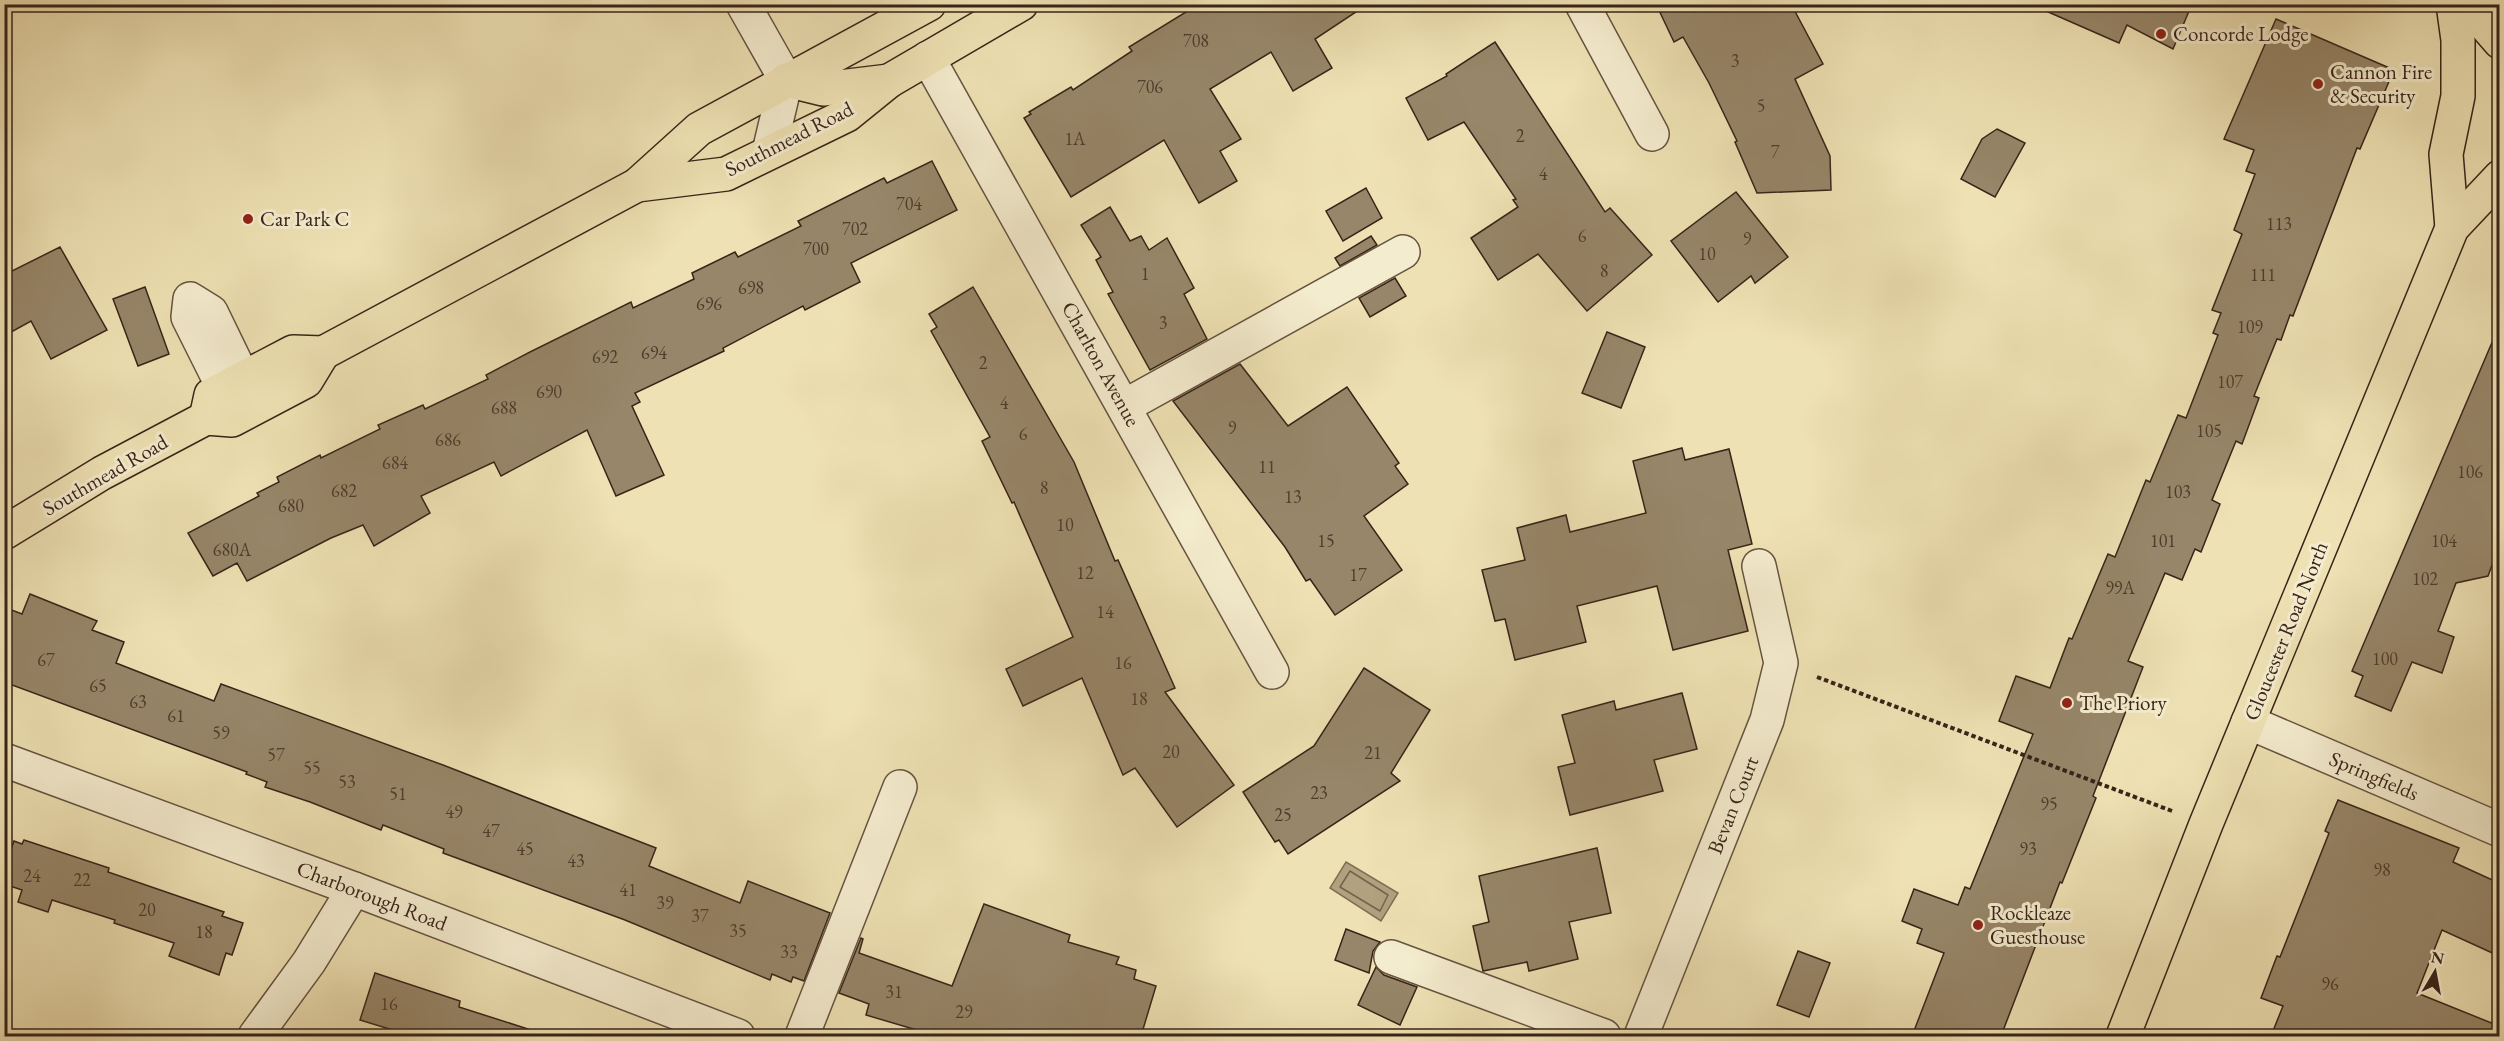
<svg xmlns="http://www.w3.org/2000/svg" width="2504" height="1041" font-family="'EB Garamond',serif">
<rect width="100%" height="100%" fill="#eee1b3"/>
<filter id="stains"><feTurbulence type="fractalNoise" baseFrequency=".00333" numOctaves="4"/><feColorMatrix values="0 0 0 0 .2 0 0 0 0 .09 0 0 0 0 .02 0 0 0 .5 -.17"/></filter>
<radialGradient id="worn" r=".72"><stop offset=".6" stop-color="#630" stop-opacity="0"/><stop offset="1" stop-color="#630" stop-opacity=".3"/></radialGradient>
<path fill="#b0a17f" stroke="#806f56" stroke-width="1.5" d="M1346,862l52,31 -17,28 -51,-33z"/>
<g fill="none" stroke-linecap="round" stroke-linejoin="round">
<path stroke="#74624c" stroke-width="1.5" d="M1350,871l38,24 -8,16 -40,-24z"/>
</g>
<g fill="#978669" stroke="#392419" stroke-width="1.5">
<path d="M1205,4h163l-53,35 17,29 -39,23 -22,-39 -61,37 31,50 -21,12 17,30 -38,22 -35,-63 -93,57 -47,-79 7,-4 -2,-2 42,-25 2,3 59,-39 -3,-4 65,-40 3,4z"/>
<path d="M1656,4h135l32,60 -28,15 35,77 1,34 -74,3 -22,-51 2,-1 -28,-58 -26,-46 -9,5z"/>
<path d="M2030,4h162l-19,45 -46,-24 -8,18z"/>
<path d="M2276,19l118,51 -34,79 -3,-1 -64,168 -3,-1 -9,25 -4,-1 -23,57 5,2 -17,46 -6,-3 -24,59 8,4 -19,48 -6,-3 -13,31 -17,-7 -37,88 15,6 -50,129 3,2 -34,85 -2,-1 -59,154h-89l32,-83 -27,-10 5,-14 -20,-8 12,-32 44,16 7,-18 5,2 63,-155 -34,-13 17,-45 34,12 19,-50 3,1 36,-85 7,3 31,-77 4,2 28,-67 8,3 32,-83 -5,-2 8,-20 -9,-3 30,-76 -8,-4 21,-56 -9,-3 8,-21 -30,-11z"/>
<path d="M1495,42l110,170 5,-4 42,47 -65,56 -49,-57 -40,26 -27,-42 47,-31 -5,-7 3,-1 -52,-77 -36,18 -22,-42 41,-22 -1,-2z"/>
<path d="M1997,129l28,14 -30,54 -34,-18 21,-40z"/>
<path d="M932,161l25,49 -106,53 9,19 -55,28 -2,-4 -80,42 1,3 -89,42 5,9 -8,4 32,69 -48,21 -29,-66 -86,46 -7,-14 -73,34 9,17 -56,33 -11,-21 -32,13 -84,43 -10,-18 -24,13 -25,-43 71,-37 -2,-3 22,-11 -2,-5 43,-22 1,3 59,-29 -2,-4 45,-20 2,4 63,-30 -2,-4 44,-23 101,-50 2,6 61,-29 -2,-6 43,-21 3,5 63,-31 -3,-5 86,-43 3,5z"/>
<path d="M1366,188l16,30 -39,23 -17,-30z"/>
<path d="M1736,192l52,65 -33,26 -4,-7 -33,26 -47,-61z"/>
<path d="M1110,207l20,34 11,-5 8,14 18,-12 27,50 -10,6 23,45 -57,31 -42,-76 5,-2 -17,-32 5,-3 -20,-32z"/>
<path d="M1371,236l6,9 -37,21 -5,-8z"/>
<path d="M60,247l47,83 -56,29 -20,-38 -27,15v-61z"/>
<path d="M1395,278l11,18 -36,21 -11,-19z"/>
<path d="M145,287l24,67 -31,12 -25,-67z"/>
<path d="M973,287l101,175 41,99 3,-1 57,128 -10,4 69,93 -57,42 -42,-59 -12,7 -41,-97 -59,28 -17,-37 67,-32 -59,-135 -2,1 -30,-62 8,-4 -59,-106 6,-4 -8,-13z"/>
<path d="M2499,326v220l-11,30 -32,7 -18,48 16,6 -12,36 -30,-11 -21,49 -36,-15 8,-20 -11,-5z"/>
<path d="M1607,332l38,15 -24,61 -39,-15z"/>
<path d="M1240,364l48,62 59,-39 52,76 -4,3 13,18 -44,32 38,54 -67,45 -25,-36 -4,2 -21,-34 -112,-146z"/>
<path d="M1682,448l3,12 44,-11 23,95 -24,6 20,81 -75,19 -16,-64 -80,20 9,36 -71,18 -10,-41 -10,2 -13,-51 43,-10 -8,-32 49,-13 4,17 76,-19 -13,-52z"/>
<path d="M30,594l67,27 -5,9 32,12 -8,21 51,20 47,18 7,-17 222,81 213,83 -7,18 91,37 8,-22 82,32 -26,68 -11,-4 -2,5 -19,-8 -2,6 -145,-60 -182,-67 1,-4 -61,-24 -2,5 -71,-28 -45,-15 2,-5 -21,-8 1,-2 -243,-90v-75l18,7z"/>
<path d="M1364,668l66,42 -39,63 9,8 -112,73 -9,-14 -4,2 -32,-50 71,-46z"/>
<path d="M1682,693l15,56 -43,11 9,31 -93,24 -12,-48 17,-4 -13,-48 52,-14 2,9z"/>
<path d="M2338,800l121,48 -6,14 46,21v73l-57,-26 -25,63 82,33v10h-228l12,-30 -22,-8 16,-42 3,1 49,-124 -4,-2z"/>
<path d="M24,840l85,28 -1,4 116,40 -2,4 21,7 -11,32 -6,-2 -7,22 -50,-19 5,-13 -60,-20 1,-3 -63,-20 -4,12 -30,-10 4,-12 -18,-6v-15l10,-28 8,3z"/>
<path d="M1597,848l14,65 -42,9 9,37 -49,12 -2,-9 -44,9 -10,-45 16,-4 -10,-46z"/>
<path d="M984,904l86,31 -2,7 51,15 -3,7 20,6 -2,9 22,7 -15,50h-204l-71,-21 3,-11 -30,-11 22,-55 2,1 -4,14 93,33z"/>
<path d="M1346,929l34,13 -7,9 -4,22 -34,-13z"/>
<path d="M1798,951l32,12 -21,54 -32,-12z"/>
<path d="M1376,967l8,8 33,12 -17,38 -42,-20z"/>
<path d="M375,973l85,28 -1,6 69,22 -1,7h-115l-52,-16z"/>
</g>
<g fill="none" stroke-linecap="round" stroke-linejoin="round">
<g stroke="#665340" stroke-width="36">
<g id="minor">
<path d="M743,4l43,76 -17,72"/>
<path d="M1582,4l70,130"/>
<path d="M928,58l344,614"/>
<path d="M224,389l-36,-72 2,-18 21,13 32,66"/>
<path d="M1125,406l278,-154"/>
<path d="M2248,722l252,108"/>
<path d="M4,760l350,129 384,147"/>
<path d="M1391,957l213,79"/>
<path d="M255,1036l54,-74 45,-73"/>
<path d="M802,1036l98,-249"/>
<path d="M1641,1036l126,-316 14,-57 -22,-97"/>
</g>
</g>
<g stroke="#392419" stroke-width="36">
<g id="major">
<path d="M2467,4l33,38"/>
<path d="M786,80l37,9 66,-8"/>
<path d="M637,185l89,-11 121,-59 42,-34 132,-77"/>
<path d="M2452,228l-6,-74 12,-58v-56l-5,-36"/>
<path d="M206,418l5,-23 82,-43 30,1 314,-168 62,-56 230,-125"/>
<path d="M4,533l98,-60 104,-55 26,2 74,-39 17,-28"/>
<path d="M2123,1036l83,-212 246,-596 48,-51"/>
</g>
</g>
<path stroke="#392419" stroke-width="4" stroke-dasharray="4.5 3" stroke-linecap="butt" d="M1817,677l355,134"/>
<use href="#minor" stroke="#f4ecce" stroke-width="33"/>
<use href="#major" stroke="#eee1b3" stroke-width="33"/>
</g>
<g fill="#8f2418" stroke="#f4ecce" stroke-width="2">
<circle cx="2161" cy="34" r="6"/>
<circle cx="2318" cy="84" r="6"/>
<circle cx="248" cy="219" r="6"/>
<circle cx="2067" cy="703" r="6"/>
<circle cx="1978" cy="925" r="6"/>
</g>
<g text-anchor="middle" stroke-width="6" stroke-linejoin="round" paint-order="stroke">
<g font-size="18" fill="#503c2d">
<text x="1196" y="47">708</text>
<text x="1735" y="67">3</text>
<text x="1150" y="93">706</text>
<text x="1761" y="112">5</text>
<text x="1520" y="142">2</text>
<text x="1075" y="145">1A</text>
<text x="1775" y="158">7</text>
<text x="1543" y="180">4</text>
<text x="909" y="210">704</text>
<text x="2279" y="230">113</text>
<text x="855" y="235">702</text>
<text x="1582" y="242">6</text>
<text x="1747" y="245">9</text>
<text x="816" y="255">700</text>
<text x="1707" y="260">10</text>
<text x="1604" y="277">8</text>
<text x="1145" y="280">1</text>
<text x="2263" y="281">111</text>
<text x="751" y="294">698</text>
<text x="709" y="310">696</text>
<text x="1163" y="329">3</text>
<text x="2250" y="333">109</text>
<text x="654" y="359">694</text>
<text x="605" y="363">692</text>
<text x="983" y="369">2</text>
<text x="2230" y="388">107</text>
<text x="549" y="398">690</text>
<text x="1004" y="409">4</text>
<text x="504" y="414">688</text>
<text x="1232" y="434">9</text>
<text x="2209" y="437">105</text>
<text x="1023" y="440">6</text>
<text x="448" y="446">686</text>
<text x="395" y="469">684</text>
<text x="1267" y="473">11</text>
<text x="2470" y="478">106</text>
<text x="1044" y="494">8</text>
<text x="344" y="497">682</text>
<text x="2178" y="498">103</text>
<text x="1293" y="503">13</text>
<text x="291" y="512">680</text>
<text x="1065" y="531">10</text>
<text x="1326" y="547">15</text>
<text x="2163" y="547">101</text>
<text x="2444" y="547">104</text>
<text x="232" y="556">680A</text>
<text x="1085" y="579">12</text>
<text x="1358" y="581">17</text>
<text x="2425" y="585">102</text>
<text x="2120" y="594">99A</text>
<text x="1105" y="618">14</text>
<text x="2385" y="665">100</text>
<text x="46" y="666">67</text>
<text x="1123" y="669">16</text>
<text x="98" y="692">65</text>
<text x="1139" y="705">18</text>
<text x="138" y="708">63</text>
<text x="176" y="722">61</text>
<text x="221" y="739">59</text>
<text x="1171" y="758">20</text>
<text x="1373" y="759">21</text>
<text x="276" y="761">57</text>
<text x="312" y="774">55</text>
<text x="347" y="788">53</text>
<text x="1319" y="799">23</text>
<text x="398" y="800">51</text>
<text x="2049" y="810">95</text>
<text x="454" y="818">49</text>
<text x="1283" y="821">25</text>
<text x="491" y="837">47</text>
<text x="525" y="855">45</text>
<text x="2028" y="855">93</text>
<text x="576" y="867">43</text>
<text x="2382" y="876">98</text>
<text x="32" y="882">24</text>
<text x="82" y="886">22</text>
<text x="628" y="896">41</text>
<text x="665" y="909">39</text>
<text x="147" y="916">20</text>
<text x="700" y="922">37</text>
<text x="738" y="937">35</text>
<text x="204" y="938">18</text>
<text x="789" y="958">33</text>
<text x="2330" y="990">96</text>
<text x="894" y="998">31</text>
<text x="389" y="1010">16</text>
<text x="964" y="1018">29</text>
</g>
<g font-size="21" fill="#392419" stroke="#f4ecce" text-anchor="start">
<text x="2173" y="41">Concorde Lodge</text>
<text x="2330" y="79">Cannon Fire<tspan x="2330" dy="24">&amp; Security</tspan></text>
<text x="260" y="226">Car Park C</text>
<text x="2079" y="710">The Priory</text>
<text x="1990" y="920">Rockleaze<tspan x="1990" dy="24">Guesthouse</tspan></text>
</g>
<g font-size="21" fill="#392419" stroke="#f4ecce">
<text transform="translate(789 139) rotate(-27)" y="7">Southmead Road</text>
<text transform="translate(1101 364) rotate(61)" y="7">Charlton Avenue</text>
<text transform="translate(105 475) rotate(-30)" y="7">Southmead Road</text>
<text transform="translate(2286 631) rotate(-68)" y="7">Gloucester Road North</text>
<text transform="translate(2374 776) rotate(23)" y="7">Springfields</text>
<text transform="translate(1733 805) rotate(-68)" y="7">Bevan Court</text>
<text transform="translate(372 896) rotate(21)" y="7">Charborough Road</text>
</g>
</g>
<rect width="2504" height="1041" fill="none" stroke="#eee1b3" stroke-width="24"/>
<rect x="6" y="6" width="2492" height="1029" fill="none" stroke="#392419" stroke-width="3"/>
<rect x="12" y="12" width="2480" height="1017" fill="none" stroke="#392419" stroke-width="1.5"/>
<g transform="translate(2435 972) rotate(10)" stroke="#f4ecce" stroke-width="4.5" paint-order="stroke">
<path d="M0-4.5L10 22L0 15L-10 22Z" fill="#392419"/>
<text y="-9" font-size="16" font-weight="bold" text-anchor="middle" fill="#392419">N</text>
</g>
<rect width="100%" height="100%" filter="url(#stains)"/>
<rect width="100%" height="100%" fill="url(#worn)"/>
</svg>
